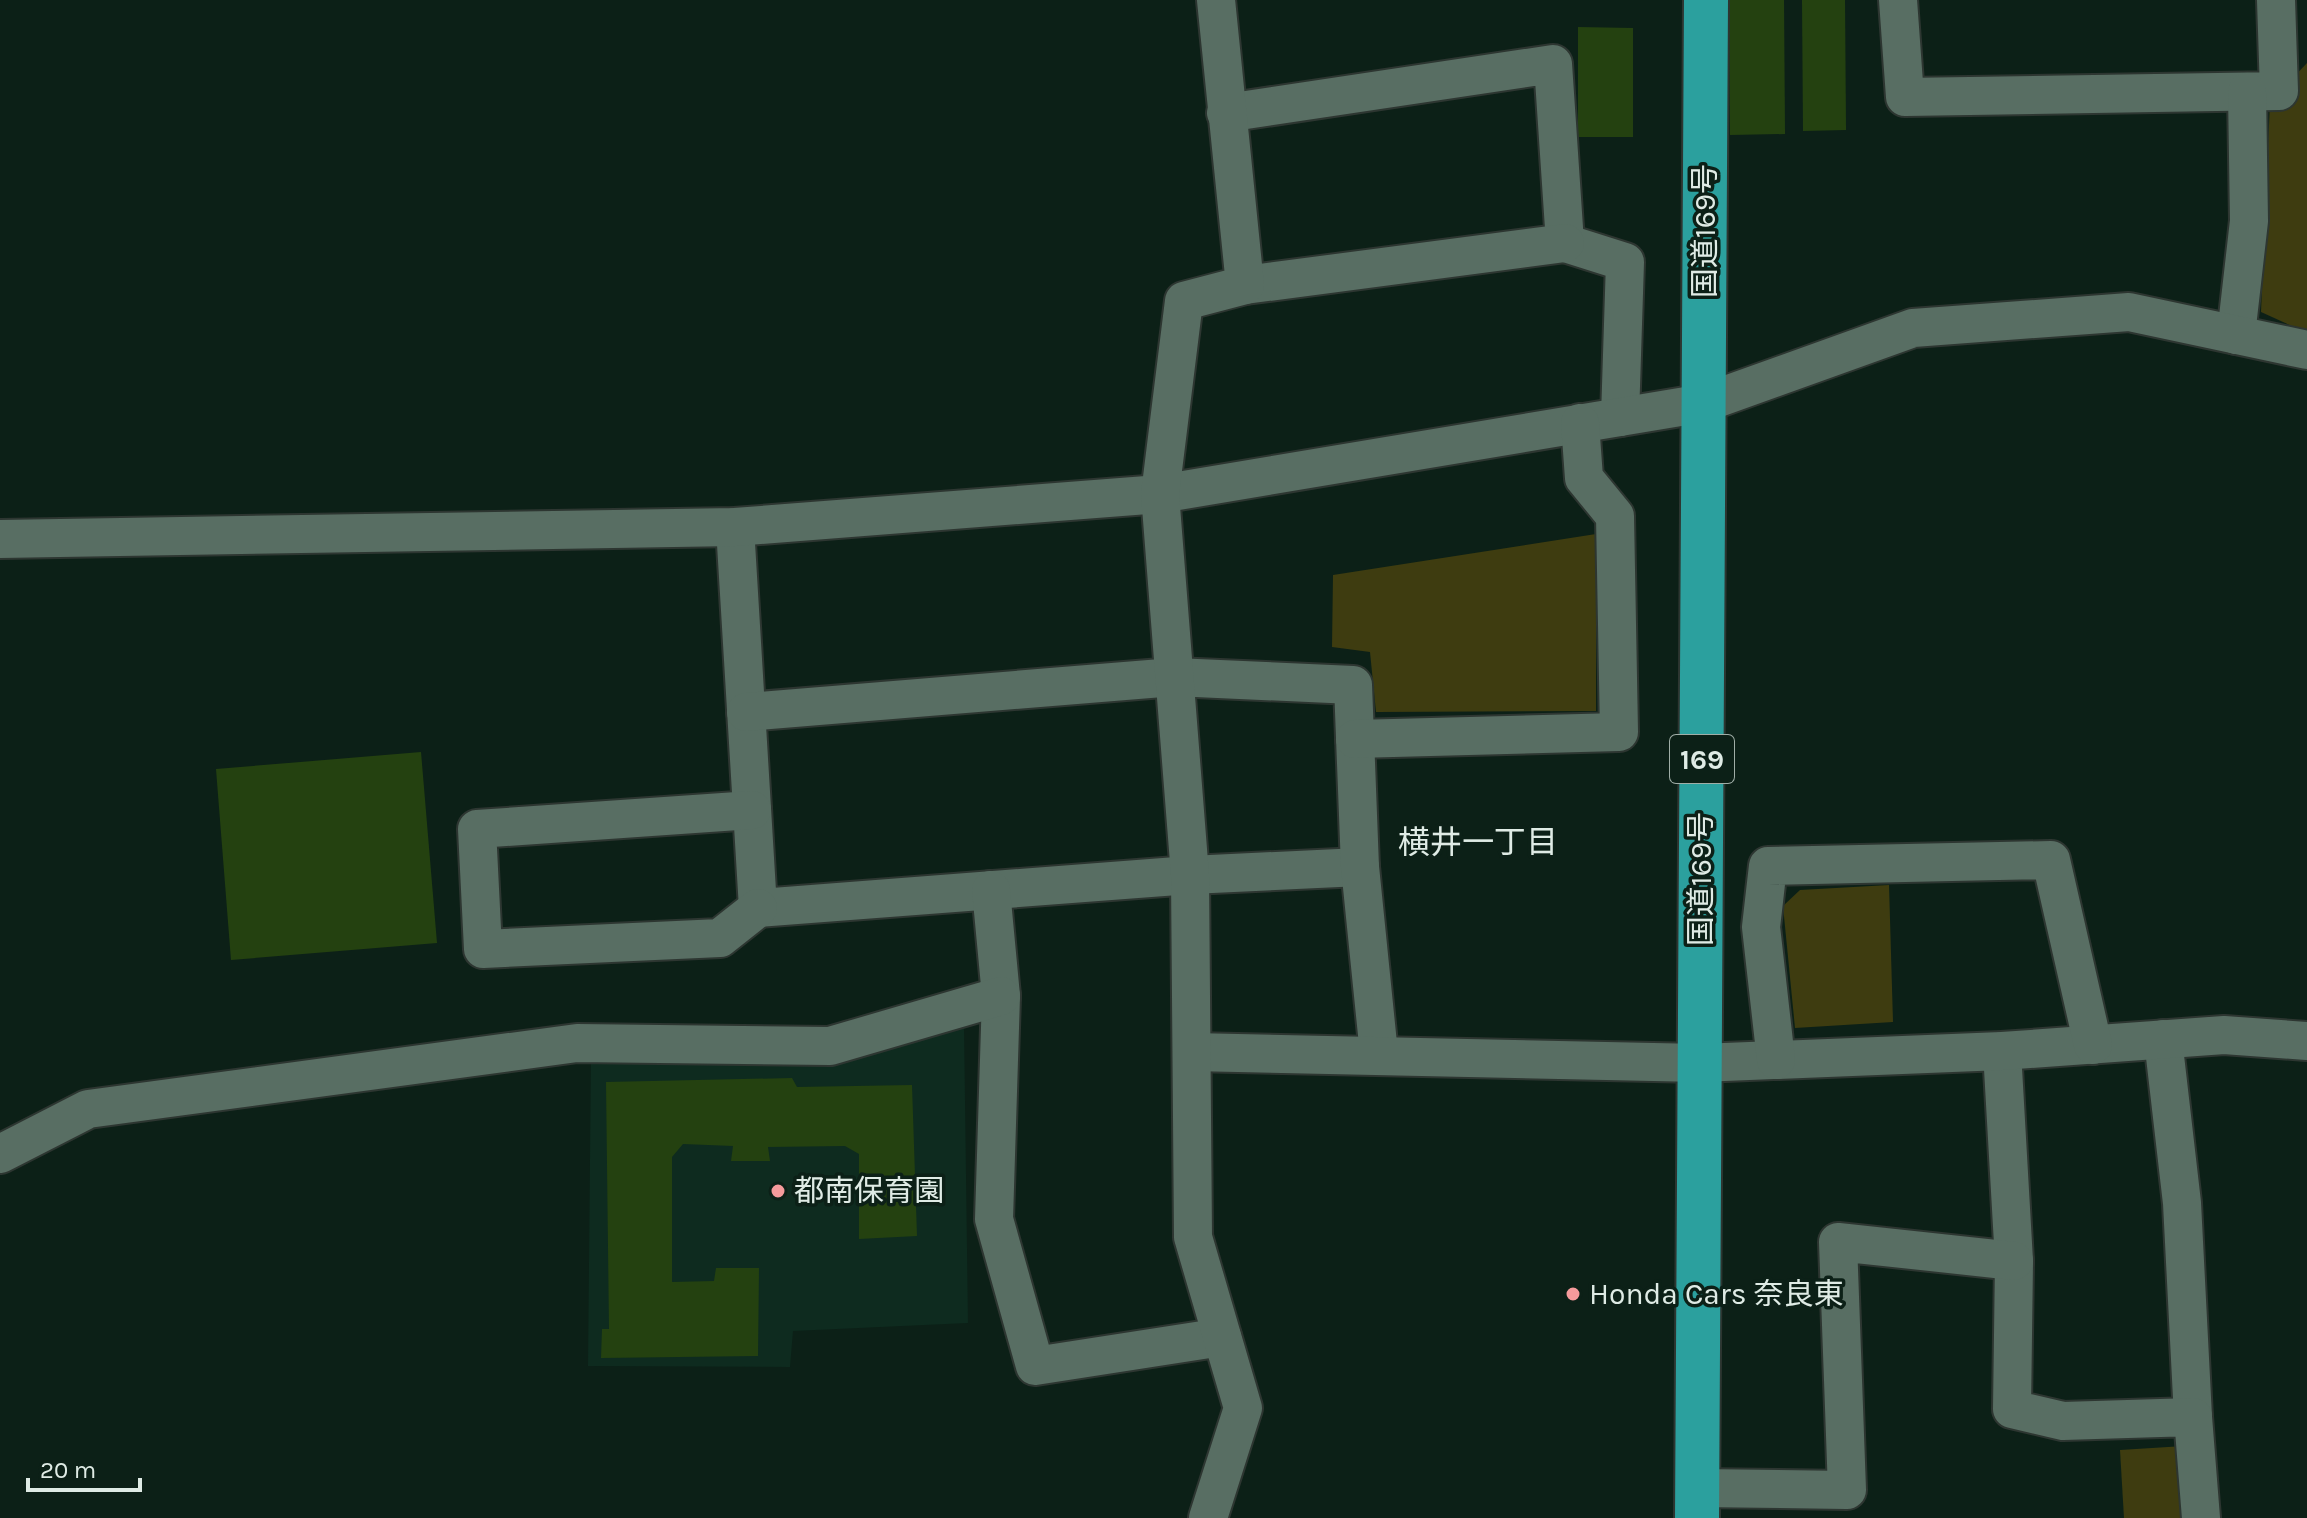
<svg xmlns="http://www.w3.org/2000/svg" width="2307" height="1518" font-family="Karla,'Noto Sans JP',sans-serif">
<rect width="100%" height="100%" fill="#0c2017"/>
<path fill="#0e2b1f" d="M964,1026l4,297 -175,8 -3,36 -202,-1 3,-310z"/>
<g fill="#3e3c10">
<path d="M2307,63v270l-46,-21 9,-210z"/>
<path d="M1596,534v177l-220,1 -6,-60 -38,-5 1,-72z"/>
<path d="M1889,885l4,137 -98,6 -12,-122 17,-16z"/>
<path d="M2184,1446v72h-60l-4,-68z"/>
</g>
<g fill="#244110">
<path d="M1729,0h55l1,134 -55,1z"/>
<path d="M1802,0h43l1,130 -43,1z"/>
<path d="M1578,27l55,1v109h-55z"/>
<path d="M421,752l16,191 -206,17 -15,-191z"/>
<path d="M792,1078l5,9 115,-2 5,151 -58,3v-85l-14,-8 -77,1 2,14h-39l2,-15 -50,-2 -11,13v125l42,-1 2,-13h43l-1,88 -157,2 1,-29h7l-3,-247z"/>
</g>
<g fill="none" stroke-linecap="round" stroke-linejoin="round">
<g stroke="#2d3631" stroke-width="42">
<g id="street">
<path d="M1898,0l7,97 374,-6 -3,-91"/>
<path d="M1226,113l327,-49 12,179 60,19 -5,155"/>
<path d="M1245,285l320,-42"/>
<path d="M2236,335l13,-114 -2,-129"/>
<path d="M735,527l23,381 432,-33 170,-8"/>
<path d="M0,539l735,-12 425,-33 544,-91 209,-75 216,-16 178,38"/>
<path d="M746,712l428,-35 179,8 7,182 19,187"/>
<path d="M1355,739l264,-7 -4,-216 -31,-38 -4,-55"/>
<path d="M752,810l-275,19 6,120 237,-11 38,-30"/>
<path d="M991,890l10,106 -7,223 41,147 187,-29"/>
<path d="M2163,1039l19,164 11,214"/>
<path d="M2002,1051l12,210 -2,148 51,12 130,-4 8,101"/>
<path d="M1192,1052l508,11 302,-12 222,-16 83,6"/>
<path d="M1776,1060l-15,-133 7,-61 283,-6 42,185"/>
<path d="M0,1154l88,-45 489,-66 253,3 171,-50"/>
<path d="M1697,1488l150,2 -9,-248 176,19"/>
<path d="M1208,1518l35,-110 -50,-171 -3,-362 -30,-381 24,-193 61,-16 -29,-285"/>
</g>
</g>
<g stroke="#2d3631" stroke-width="48">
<path id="highway" d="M1697,1518l9,-1518"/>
</g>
<use href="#street" stroke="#586e63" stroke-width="38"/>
<use href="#highway" stroke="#2ba09e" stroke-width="44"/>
</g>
<g fill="#f59b9c" stroke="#0c2017" stroke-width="3">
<circle cx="778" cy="1191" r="8"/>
<circle cx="1573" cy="1294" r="8"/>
</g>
<g text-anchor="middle" stroke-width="7" stroke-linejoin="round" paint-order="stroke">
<rect fill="#0c2017" stroke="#a0aea7" stroke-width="2" x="1670" y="735" width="64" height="48" rx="6"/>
<g font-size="28" font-weight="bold" fill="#dfebe5">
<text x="1702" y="769">169</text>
</g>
<g font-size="30" fill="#dfebe5" stroke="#0c2017">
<text transform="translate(1705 231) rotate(-90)" y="10">国道169号</text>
<text transform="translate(1701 879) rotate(-90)" y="10">国道169号</text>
</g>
<g font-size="30" fill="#dfebe5" stroke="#0c2017" text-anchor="start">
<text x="794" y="1201">都南保育園</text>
<text x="1589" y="1304">Honda Cars 奈良東</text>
</g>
<g font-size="32" fill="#dfebe5" stroke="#0c2017">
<text x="1478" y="853">横井一丁目</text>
</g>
</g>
<path d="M28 1478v12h112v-12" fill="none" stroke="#dfebe5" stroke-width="4"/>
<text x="40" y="1478" font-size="24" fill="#dfebe5" stroke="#0c2017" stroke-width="6" paint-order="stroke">20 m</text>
</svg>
